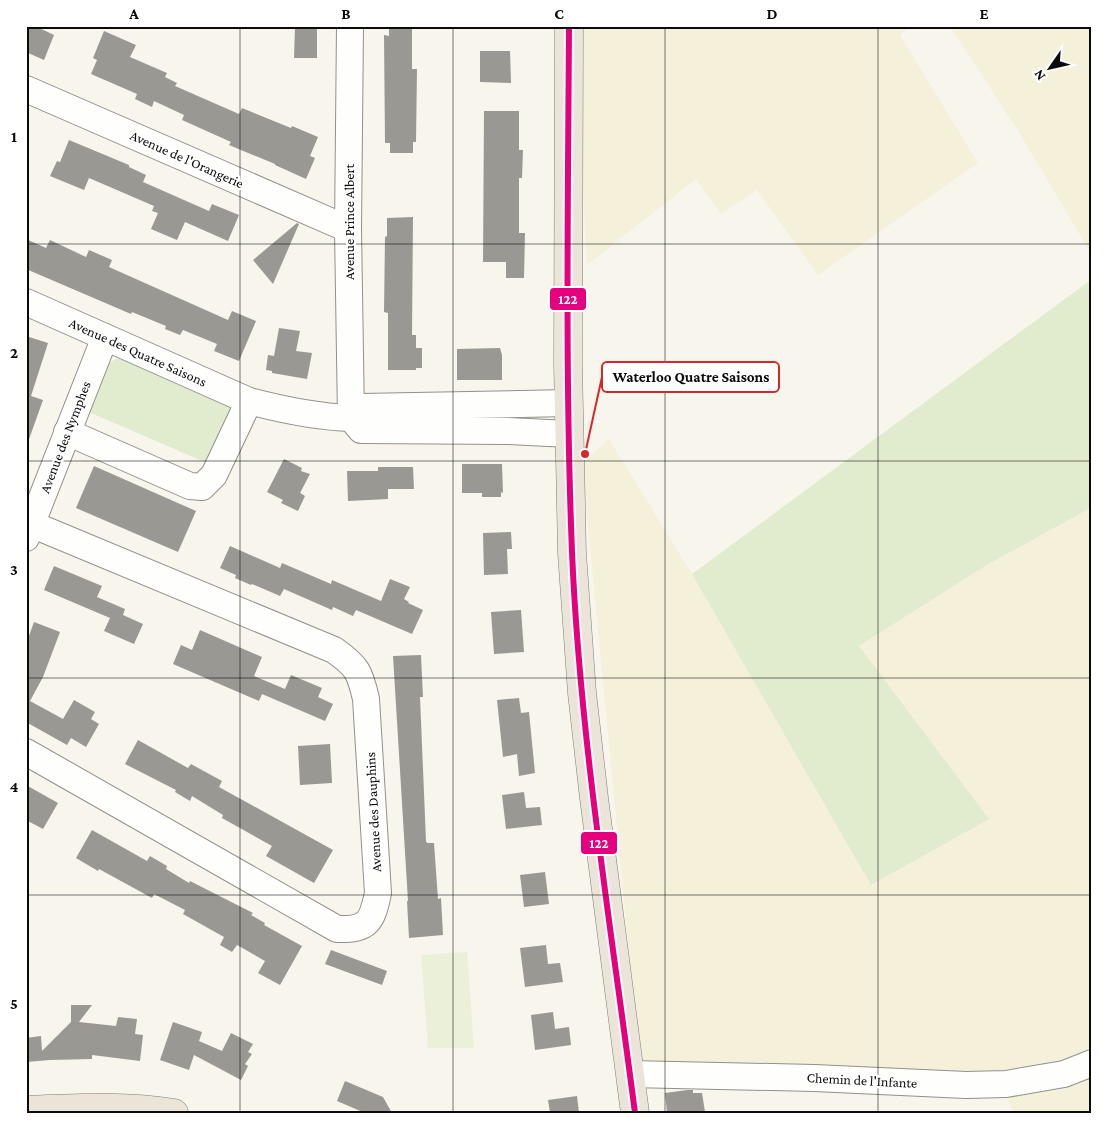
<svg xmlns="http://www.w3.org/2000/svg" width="1118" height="1139" font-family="'Crimson Pro',serif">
<rect width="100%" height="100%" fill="#f8f5ed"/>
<g fill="#f4f0da">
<path d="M577,26h334l-11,9 78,128 -160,112 -61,-85 -36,24 -25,-35 -109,86 -10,-194z"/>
<path d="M950,26h142v229l-72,-121z"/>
<path d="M609,439l83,135 180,311 116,-67 -130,-172 127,-80 107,-59v547l-15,7 -108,15 -329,-10 -58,-603z"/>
<path d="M1092,1072v41h-79l-8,-22z"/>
</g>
<g fill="#e1eccf">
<path d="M1092,279v228l-107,59 -126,80 130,173 -118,66 -179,-311z"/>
<path d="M121,357l109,46 3,9 -19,54 -130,-56 19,-43 7,-5z"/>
</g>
<path fill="#ebf0d8" d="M467,952l7,96h-46l-7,-93z"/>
<g fill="#9a9893">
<path d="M29,26h6l19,9 -10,25 -18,-8v-19z"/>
<path d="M295,26h22v32h-23z"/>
<path d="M389,26h23v43h5l-1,73h-3v11h-23v-10h-5l-1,-108 5,1z"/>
<path d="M104,31l32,14 -6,12 37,16 -2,4 12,6 -2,3 64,28 3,-6 49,20 1,-2 26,11 -8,19 5,2 -9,21 -31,-14v-1l-46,-19 2,-3 -49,-22 2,-5 -30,-14 -2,6 -17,-8 2,-5 -46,-20 6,-14 -4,-2z"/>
<path d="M480,51h30l1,32 -31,-1z"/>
<path d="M484,111h35v39h4l-1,28h-3v55h6l-1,45h-18v-16h-23z"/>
<path d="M69,140l60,25v2l17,8 -3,7 66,29 3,-7 27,11 -11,26 -43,-19 -8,18 -26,-11 7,-16 -6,-2 2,-5 -65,-28 -5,12 -34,-14 7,-15 3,1z"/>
<path d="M413,217l-1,118h4v13h6v20h-6v2h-28v-57l-4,-1 1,-75 2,-1v-18z"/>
<path d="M297,223l2,1 -26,60 -20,-24z"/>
<path d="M26,239l20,9 4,-8 36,17 3,-7 23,10 -3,7 119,53 4,-9 24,10 -17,40 -25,-10 3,-7 -34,-14 -3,5 -15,-6 1,-3 -34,-14 -1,2 -105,-45z"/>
<path d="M279,328l21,3 -4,20 16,2 -5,26 -35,-6v-2l-6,-1 2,-15 6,1z"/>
<path d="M26,336l22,7 -17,53 12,4 -15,42h-2z"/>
<path d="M500,348l2,7v25h-45v-31z"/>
<path d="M284,459l18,9 -1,3 9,3 -10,19 5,3 -7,15 -17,-8 2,-3 -16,-8z"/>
<path d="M462,464h40l1,29 -2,-1v5h-19v-4h-20z"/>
<path d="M94,466l102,45 -18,41 -102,-44z"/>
<path d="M378,467h35l1,22h-26v10l-40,2 -1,-30h31z"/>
<path d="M511,532l1,17h-5l1,25 -24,1 -1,-42z"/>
<path d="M230,546l50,22 2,-5 49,21 1,-4 49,21 9,-22 20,8 -6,12 5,3 -1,1 15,7 -11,24 -56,-24 -3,6 -20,-9 -1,3 -48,-21 -4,7 -28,-12 -1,1 -16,-7 1,-3 -16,-7z"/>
<path d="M54,566l48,20 -5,11 28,12 -2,6 20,9 -9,20 -30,-13 6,-13 -66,-28z"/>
<path d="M521,610l3,42 -30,2 -3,-42z"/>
<path d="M34,622l26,10 -17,45 -13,24 33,18 11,-19 21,12 -4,7 8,5 -13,23 -15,-9 -4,7 -41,-23v-78z"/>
<path d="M200,630l62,27 -8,19 31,13 6,-14 31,13 -4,9 15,7 -8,17 -63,-27 -3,7 -86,-37 8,-19 11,5z"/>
<path d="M421,655l2,42h-3l6,144 1,2h7l4,56 3,-1 2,37 -34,3 -2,-37h1l-15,-245z"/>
<path d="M519,698l2,15 8,-1 6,61 -16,3 -2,-22 -14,3 -6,-57z"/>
<path d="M138,740l50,28 3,-4 31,17 -3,6 114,63 -19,33 -48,-27 6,-10 -50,-28 1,-3 -31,-19 -2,5 -15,-9 1,-2 -51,-26z"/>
<path d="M330,744l2,39 -32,2 -2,-39z"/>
<path d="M26,785l32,18 -15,26 -17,-9z"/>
<path d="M524,792l2,16 14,-1 2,18 -36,4 -4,-34z"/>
<path d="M92,830l55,31 3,-5 17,10 -1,3 23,14 1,-2 63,32 -2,2 14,8 -1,2 38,21 -22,39 -22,-12 7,-12 -28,-16 -5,7 -12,-7 4,-8 -41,-23 2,-4 -31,-16 -2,4 -53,-29 -1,2 -22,-13z"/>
<path d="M545,872l4,32 -25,3 -4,-32z"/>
<path d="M546,945l2,19 12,-1 3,19 -38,5 -5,-39z"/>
<path d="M331,950l56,21 -5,14 -57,-21z"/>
<path d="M71,1005h21l-13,17 37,4 2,-9 19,2 -2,15 8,1 -3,26 -48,-6v4l-42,1 -24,2v-24l15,-2 1,15 29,-29z"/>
<path d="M553,1012l2,17 14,-2 2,18 -36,5 -4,-35z"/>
<path d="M173,1022l29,10 -3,9 23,10 9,-18 22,11 -5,8 4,2 -7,10 3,2 -7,14 -47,-25 -5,15 -29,-10z"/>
<path d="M345,1081l38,16 9,16h-27l-28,-12z"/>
<path d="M687,1090h6v3h9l3,19 -38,1 -2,-20z"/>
<path d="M577,1096l2,17h-29l-2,-13z"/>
</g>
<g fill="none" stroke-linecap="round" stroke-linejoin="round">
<g stroke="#91908c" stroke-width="28">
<g id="minor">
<path d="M350,26l-2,203 3,189"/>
<path d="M26,89l322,140"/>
<path d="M26,302l223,99c34,9 67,16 102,17l10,12 147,1 61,3"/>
<path d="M351,418l9,-11 209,-4"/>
<path d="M67,432l123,54 12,1 12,-12 35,-74"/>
<path d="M26,538l79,-201"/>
<path d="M26,752l311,177c31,1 35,-7 41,-36l-12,-194c-6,-27 -9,-33 -32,-49l-303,-126"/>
<path d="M630,1074l184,4 152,7 40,-1 58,-10 28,-11"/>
</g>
</g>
<g stroke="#7e7d7a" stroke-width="29">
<g id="major">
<path d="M569,26l-1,338 4,189 10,140 12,105 41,315"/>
<path d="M26,1110c49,-2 99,-5 148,3"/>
</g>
</g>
<use href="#minor" stroke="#fefefc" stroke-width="26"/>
<use href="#major" stroke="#eae5d8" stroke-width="28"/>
<g stroke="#fff" stroke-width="10">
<path id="bus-1" d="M569,26c-1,175 -4,351 3,526 8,187 39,375 63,561"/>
</g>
<use href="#bus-1" stroke="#e5007d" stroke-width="6"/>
</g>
<path fill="none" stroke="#0a0a0a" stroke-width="1" stroke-opacity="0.55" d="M240,26v1087M453,26v1087M665,26v1087M878,26v1087M26,244h1066M26,461h1066M26,678h1066M26,895h1066"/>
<g text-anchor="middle" stroke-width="5" stroke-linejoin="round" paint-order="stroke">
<g font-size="14" fill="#0a0a0a" stroke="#fff">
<text transform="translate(187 159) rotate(24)" y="5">Avenue de l'Orangerie</text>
<text transform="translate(349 222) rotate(-90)" y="5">Avenue Prince Albert</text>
<text transform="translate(138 352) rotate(24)" y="5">Avenue des Quatre Saisons</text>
<text transform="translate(65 437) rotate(-69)" y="5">Avenue des Nymphes</text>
<text transform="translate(373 812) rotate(-93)" y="5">Avenue des Dauphins</text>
<text transform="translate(862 1080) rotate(3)" y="5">Chemin de l'Infante</text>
</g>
</g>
<path fill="none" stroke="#d62828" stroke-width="2" d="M585 454L602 377"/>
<circle fill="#d62828" stroke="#fff" stroke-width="2" cx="585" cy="454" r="5"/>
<rect fill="#fff" stroke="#d62828" stroke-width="2" x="602" y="362" width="177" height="30" rx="5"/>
<g font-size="15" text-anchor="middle" font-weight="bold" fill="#0a0a0a">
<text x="691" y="382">Waterloo Quatre Saisons</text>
</g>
<g stroke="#fff" stroke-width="2">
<rect x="549" y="287" width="38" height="24" rx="5" fill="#e5007d"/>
<rect x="580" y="831" width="38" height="24" rx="5" fill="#e5007d"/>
</g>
<g font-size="14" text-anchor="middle" font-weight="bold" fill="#fff">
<text x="568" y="304">122</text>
<text x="599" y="848">122</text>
</g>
<rect width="1118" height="1139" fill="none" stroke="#ffffff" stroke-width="55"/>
<g transform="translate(1050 68) rotate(236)" stroke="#ffffff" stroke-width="4" paint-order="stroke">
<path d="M0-4L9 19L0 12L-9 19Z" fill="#0a0a0a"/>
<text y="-8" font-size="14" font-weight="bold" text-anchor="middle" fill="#0a0a0a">N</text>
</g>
<rect x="28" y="28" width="1062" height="1084" fill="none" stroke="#0a0a0a" stroke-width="2"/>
<g font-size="16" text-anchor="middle" font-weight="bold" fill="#0a0a0a">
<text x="134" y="19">A</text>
<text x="346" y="19">B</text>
<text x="559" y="19">C</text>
<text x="772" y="19">D</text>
<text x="984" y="19">E</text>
<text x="14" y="142">1</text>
<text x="14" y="358">2</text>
<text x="14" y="575">3</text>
<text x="14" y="792">4</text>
<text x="14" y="1009">5</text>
</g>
</svg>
